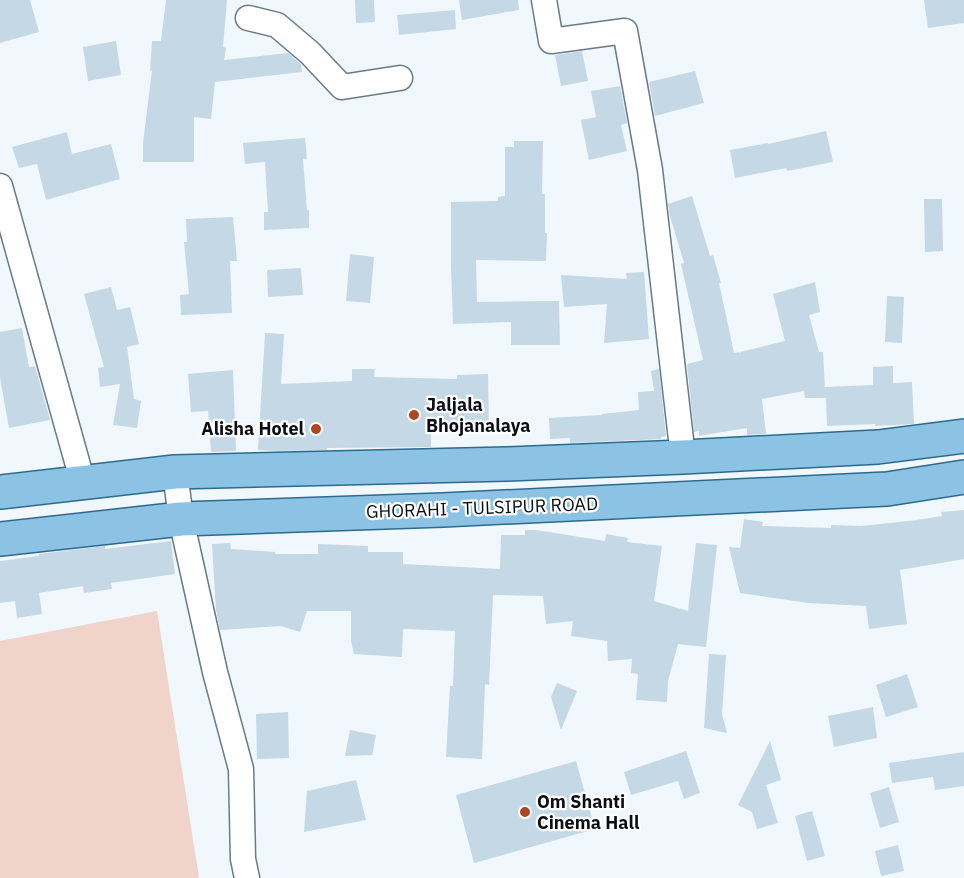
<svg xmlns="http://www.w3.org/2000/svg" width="964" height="878" font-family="'IBM Plex Sans',sans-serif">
<rect width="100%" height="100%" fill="#f0f7fd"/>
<path fill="#f0d3c9" d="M157,611l42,267h-199v-237z"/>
<g fill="#c5d8e6">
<path d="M0,0h30l9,32 -39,11z"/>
<path d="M166,0h61l-4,47 3,1 -2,12 64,-7 13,11 1,8 -87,10 -4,37 -17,-2v45h-51v-19l9,-73 -2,1 2,-30h9z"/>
<path d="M355,0h19l1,22 -19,1z"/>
<path d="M459,0h59l1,10 -57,10z"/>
<path d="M924,0h40v23l-36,5z"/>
<path d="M455,10l1,19 -57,6 -2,-20z"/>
<path d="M116,41l5,34 -33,6 -5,-34z"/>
<path d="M582,51l6,30 -27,5 -6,-31z"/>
<path d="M695,71l9,32 -49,13 -6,-34z"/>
<path d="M620,86l7,37 -6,2 6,26 -38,9 -8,-40 15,-3 -5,-26z"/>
<path d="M826,131l7,31 -46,9 -1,-3 -51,10 -5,-28 38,-7v1z"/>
<path d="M67,132l5,22 39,-10 9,35 -74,21 -9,-36 -18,4 -7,-21z"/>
<path d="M305,138l2,21h-4l4,51h2v18l-45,2v-18h4l-3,-50 -20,2 -2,-21z"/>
<path d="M514,141h29l-1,53h3v39h2l-1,28 -70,-1 1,42 82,-1 1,44h-49v-23l-58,2 -2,-58v-64l47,-1v-4l7,-1v-49h9z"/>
<path d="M692,196l18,60 3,-1 8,28h-2l15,70 5,-1 1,2v-2l45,-11 -12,-47 42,-12 5,30 -11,3 10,37h4l2,38v-3l48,-2v-18l20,-1v17l19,-1 2,42 -39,2v-2l-48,2 -1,-28h-21l-1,-7 -42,8 4,35 -19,1v-7l-48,8v-5l-5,1 -7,-68 16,-4 -22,-96 3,-1 -14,-47 -2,-12z"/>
<path d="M924,199h18l1,52 -18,1z"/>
<path d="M233,217l4,44h-7l2,52 -51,2 -1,-20 9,-1 -5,-52h3l-1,-23z"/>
<path d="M350,254l24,3 -4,46 -24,-2z"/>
<path d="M301,268l2,27 -35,2 -1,-27z"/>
<path d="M644,272l5,67 -45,4 3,-39 -43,3 -3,-32 66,4 -1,-6z"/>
<path d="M111,287l6,23 13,-3 9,37 -12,3 7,52 7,2 -4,27 -24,-3 7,-41 -20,3 -2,-19 6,-1 -20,-73z"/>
<path d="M887,296l17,1 -2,46 -17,-1z"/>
<path d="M22,328l7,39 6,-1 15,54 -41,8 -9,-50v-46z"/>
<path d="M265,333l19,1 -3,50 71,-3v-12h23l-1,8 83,2v-4l31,-1 1,55h-58v18l-104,1v2l-50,1 -19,-1z"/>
<path d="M659,369l7,67 -5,1v2l-91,4v-5l-20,1 -1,-21 53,-3v-1l37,-4 -1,-18 16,-1 -3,-20z"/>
<path d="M233,370l3,81 -25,1 -3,-41 -17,1 -3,-38z"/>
<path d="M964,510v49l-64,11 7,54 -38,5 -3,-23 -58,-3 -68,-10 -11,-46 11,1 4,-29 19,3 -1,4 69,2v-3l31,1 55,-6 25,-4 -1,-4z"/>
<path d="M525,530h11l69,11 1,-7 22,4 -1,4 35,4 -8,55 34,10 8,-68 21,2 -11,102 -28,-3 -10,37 -1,21 -31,-2 2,-26 -7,-1 1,-14 -24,2 -1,-20 -36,-5 2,-15 -27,3 -3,-28 -50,-1 -4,90 -4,-1 -3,75 -36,-2 4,-71h3l2,-55 -52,-2 -1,28 -48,-3 -3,-13v-30h-44l-7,21 -19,-6 -61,4 -4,-20 -4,-66 18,-1 1,6 44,3v2h43v-10l50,2v6h35v12l97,5 1,-34h24z"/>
<path d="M171,541l4,33 -64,9 1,6 -28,4 -1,-7 -44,7 3,21 -25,4 -2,-17 -15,2v-42l39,-5v-2l66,-8v3z"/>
<path d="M709,654l17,1 -4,59 5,19 -23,-5z"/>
<path d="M907,674l11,33 -32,10 -10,-32z"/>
<path d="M557,683l20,8 -16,39 -10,-33z"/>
<path d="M873,707l4,31 -43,9 -6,-31z"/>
<path d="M288,712l1,46 -32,1 -1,-45z"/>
<path d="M350,730l26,5 -4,20 -27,1z"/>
<path d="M770,741l11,39 -15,5 12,38 -21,6 -5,-17 -14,-7z"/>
<path d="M686,751l14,42 -16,6 -6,-18 -47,14 -7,-23z"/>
<path d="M964,752v34l-29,4 -2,-13 -41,6 -3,-20z"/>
<path d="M576,761l19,68 -121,34 -18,-68z"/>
<path d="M356,780l10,40 -62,12 3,-41z"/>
<path d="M889,787l10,35 -19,6 -10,-35z"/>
<path d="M812,811l13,45 -18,5 -12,-45z"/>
<path d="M898,845l6,26 -23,5 -6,-25z"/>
</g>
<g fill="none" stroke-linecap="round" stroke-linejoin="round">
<g stroke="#697b87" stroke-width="27">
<g id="minor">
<path d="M544,0l7,41 74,-10 25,139 33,287"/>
<path d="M248,18l29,7 33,28 32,34 58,-9"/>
<path d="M0,186l83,297"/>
<path d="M175,472l6,47 34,153 26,97 2,90 4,19"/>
</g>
</g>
<g stroke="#2c6a8f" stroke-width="36">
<g id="primary">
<path d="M0,492l175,-20 332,-8 176,-7 195,-10 86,-11"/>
<path d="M0,539l181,-20 262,-9 444,-21 77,-12"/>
</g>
</g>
<use href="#minor" stroke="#fff" stroke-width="24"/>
<use href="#primary" stroke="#8cc3e4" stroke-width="33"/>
</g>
<g fill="#ad471e" stroke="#fff" stroke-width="2">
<circle cx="414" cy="415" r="6"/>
<circle cx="316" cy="429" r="6"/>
<circle cx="525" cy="812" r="6"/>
</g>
<g text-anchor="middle" stroke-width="4.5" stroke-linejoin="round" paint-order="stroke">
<g font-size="18" font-weight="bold" fill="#080e13" stroke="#fff" text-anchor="start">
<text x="426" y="411">Jaljala<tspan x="426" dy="21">Bhojanalaya</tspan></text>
<text x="304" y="435" text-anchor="end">Alisha Hotel</text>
<text x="537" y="808">Om Shanti<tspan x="537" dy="21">Cinema Hall</tspan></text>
</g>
<g font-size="18" fill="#080e13" stroke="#fff">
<text transform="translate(482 508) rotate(-2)" y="6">GHORAHI - TULSIPUR ROAD</text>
</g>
</g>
</svg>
